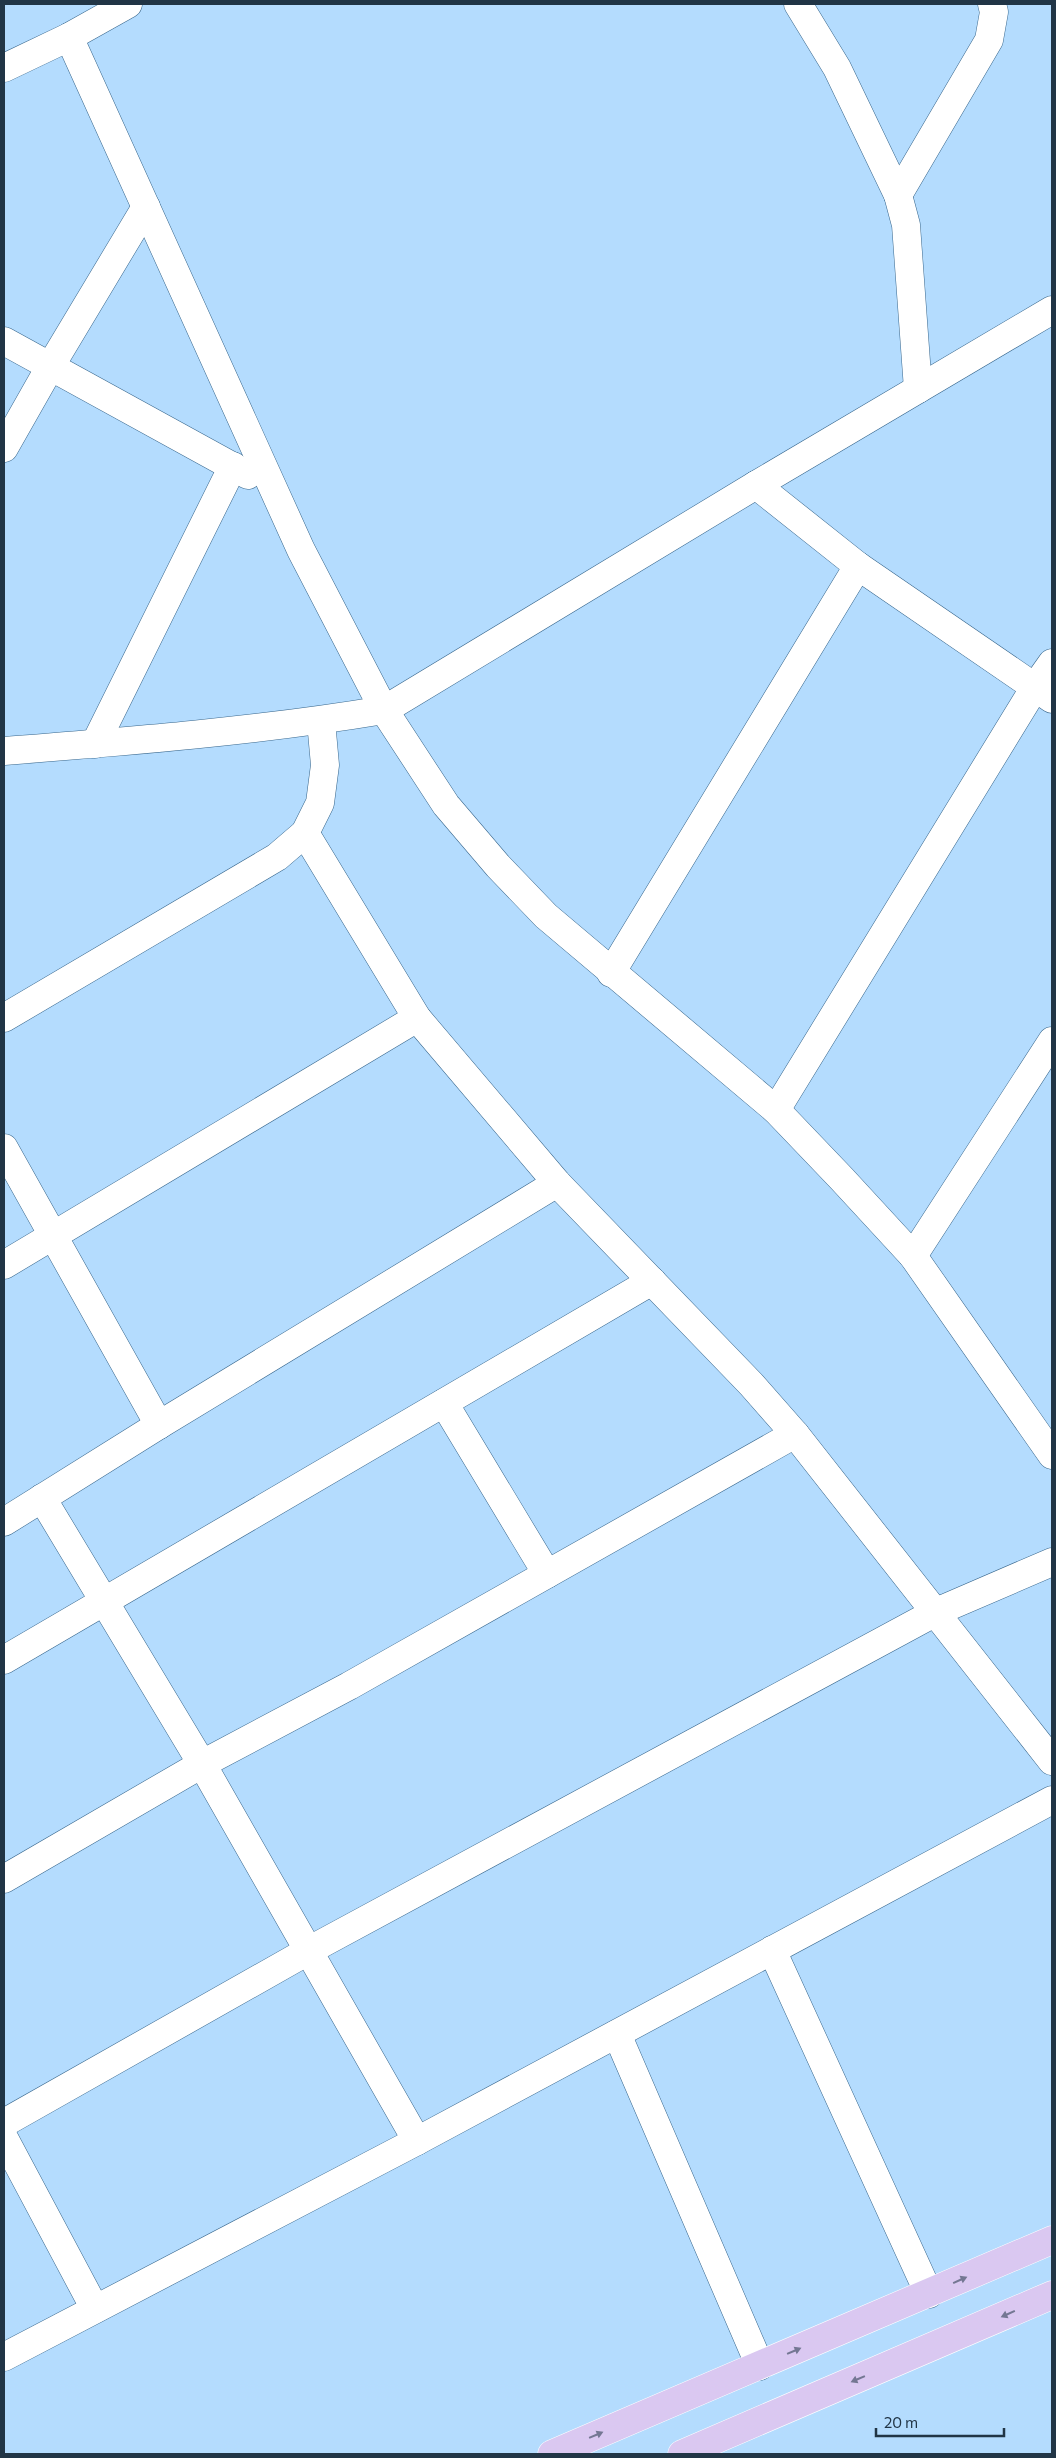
<svg xmlns="http://www.w3.org/2000/svg" width="1056" height="2458" font-family="Commissioner,sans-serif">
<rect width="100%" height="100%" fill="#b4dcfe"/>
<g fill="none" stroke-linecap="round" stroke-linejoin="round">
<g stroke="#38678d" stroke-width="29">
<g id="minor">
<path d="M798,4l39,64 61,127 8,30 12,164"/>
<path d="M69,37l232,513 83,160 62,95 52,61 48,50 230,194 66,69 71,77 139,199"/>
<path d="M4,68l65,-31 59,-33"/>
<path d="M898,195l91,-155 5,-28 -2,-8"/>
<path d="M4,341l244,134"/>
<path d="M4,448l46,-81 96,-160"/>
<path d="M756,485l102,81 194,133"/>
<path d="M95,744l138,-278"/>
<path d="M4,751c127,-10 254,-20 380,-41l372,-225 296,-175"/>
<path d="M305,833l112,185 140,165 194,201 44,50 257,327"/>
<path d="M611,973l247,-407"/>
<path d="M4,1018l273,-161 28,-24 15,-30 5,-38 -4,-44"/>
<path d="M776,1110l259,-423 17,-24"/>
<path d="M4,1148l155,277"/>
<path d="M913,1256l139,-215"/>
<path d="M4,1265l413,-247"/>
<path d="M444,1403l103,171"/>
<path d="M42,1498l160,266 215,377"/>
<path d="M4,1522l155,-97 398,-242"/>
<path d="M4,1660l648,-379"/>
<path d="M4,1879l198,-115 147,-78 446,-252"/>
<path d="M772,1950l157,344"/>
<path d="M617,2034l143,332"/>
<path d="M4,2123l304,-172 628,-339 116,-50"/>
<path d="M4,2138l91,171"/>
<path d="M4,2357l413,-216 635,-341"/>
</g>
</g>
<g stroke="#fff" stroke-width="29">
<g id="major">
<path d="M552,2454l500,-214"/>
<path d="M682,2454l370,-159"/>
</g>
</g>
<use href="#minor" stroke="#fff" stroke-width="28"/>
<use href="#major" stroke="#dac8f1" stroke-width="28"/>
</g>
<defs><path id="oneway-solid" d="M-6-.8H1V-3.2L6.5 0L1 3.2V.8H-6Z" transform="scale(1.25)"/></defs>
<g fill="#747793">
<use href="#oneway-solid" transform="translate(960 2280) rotate(-24)"/>
<use href="#oneway-solid" transform="translate(1008 2314) rotate(156)"/>
<use href="#oneway-solid" transform="translate(794 2351) rotate(-23)"/>
<use href="#oneway-solid" transform="translate(858 2379) rotate(157)"/>
<use href="#oneway-solid" transform="translate(596 2435) rotate(-23)"/>
</g>
<rect width="1056" height="2458" fill="none" stroke="#213546" stroke-width="10"/>
<path d="M876 2428v8h128v-8" fill="none" stroke="#213546" stroke-width="2.5"/>
<text x="884" y="2428" font-size="15" fill="#213546" stroke="#b4dcfe" stroke-width="4" paint-order="stroke">20 m</text>
</svg>
